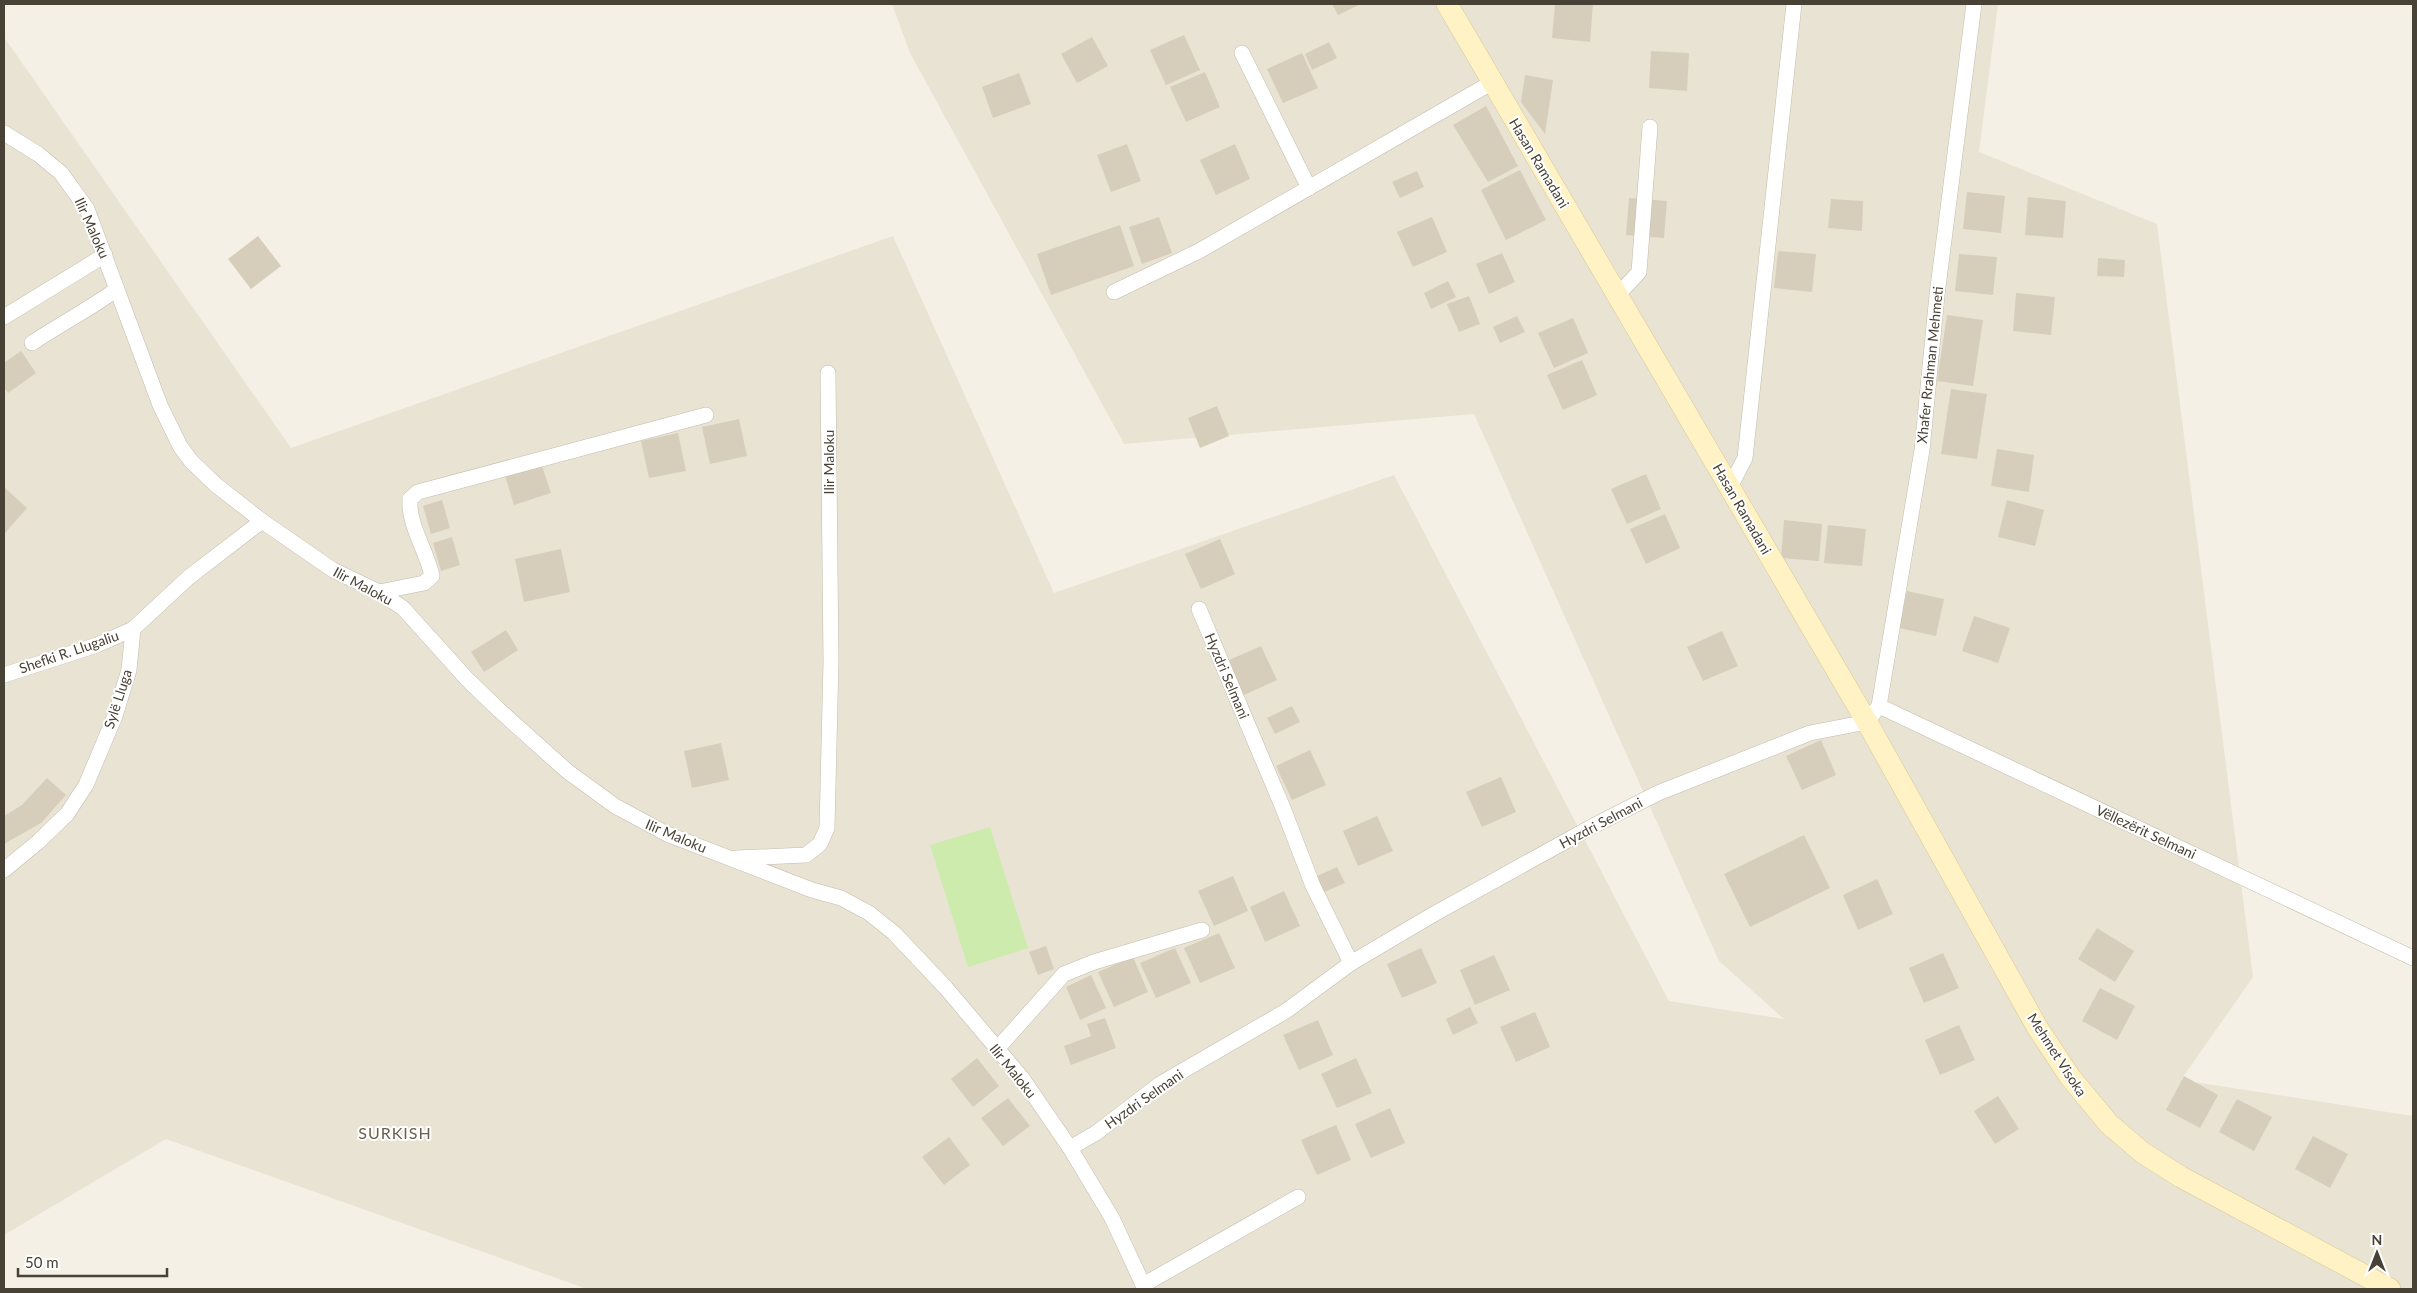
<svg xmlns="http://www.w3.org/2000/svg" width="2417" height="1293" font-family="Lato,sans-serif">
<rect width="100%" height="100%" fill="#f4f0e6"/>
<path fill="#e9e3d4" d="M892,4h1106l-19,148 178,72 96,753 -72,103 232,36v173h-1826l-421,-150 -162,96v-1198l287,411 602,-212 161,357 340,-118 275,526 115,18 -65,-58 -245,-547 -350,30 -214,-391z"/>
<path fill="#cdebac" d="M990,827l38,121 -60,19 -38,-122z"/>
<g fill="#d7cdbb">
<path d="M1332,4h29l-23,11z"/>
<path d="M1555,4h38l-3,38 -38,-4z"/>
<path d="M1184,35l16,35 -34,15 -16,-35z"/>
<path d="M1092,37l16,29 -31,17 -16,-29z"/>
<path d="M1329,42l8,16 -25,12 -7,-16z"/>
<path d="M1651,51l38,2 -2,38 -38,-3z"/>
<path d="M1302,53l16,35 -35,15 -16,-34z"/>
<path d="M1205,72l15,35 -34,15 -16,-35z"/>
<path d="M1019,73l12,31 -38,14 -11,-31z"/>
<path d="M1525,75l28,5 -8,54 -24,-32z"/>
<path d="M1486,106l32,60 -30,16 -35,-57z"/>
<path d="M1127,144l14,37 -30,11 -14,-37z"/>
<path d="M1235,144l15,35 -34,16 -16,-35z"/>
<path d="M1520,170l26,50 -40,20 -25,-50z"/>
<path d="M1417,171l7,16 -24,11 -8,-16z"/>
<path d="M1967,192l38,4 -4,37 -38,-4z"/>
<path d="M2028,197l38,4 -3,37 -38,-3z"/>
<path d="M1629,198l38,3 -3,37 -38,-3z"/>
<path d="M1831,199l32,2 -1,30 -34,-3z"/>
<path d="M1159,217l13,36 -30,11 -13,-37z"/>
<path d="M1432,217l15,35 -34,15 -16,-35z"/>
<path d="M1120,225l14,41 -83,29 -14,-41z"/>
<path d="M258,236l23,30 -30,23 -23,-30z"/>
<path d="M1778,251l38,3 -4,38 -38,-4z"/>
<path d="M1502,253l13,29 -26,12 -13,-30z"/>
<path d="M1959,254l38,3 -4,38 -38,-4z"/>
<path d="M2098,258l27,2 -1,17 -27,-1z"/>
<path d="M1448,281l8,16 -25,12 -7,-16z"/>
<path d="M2016,293l39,4 -4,38 -38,-4z"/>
<path d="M1469,296l11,28 -21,8 -12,-28z"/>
<path d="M1947,315l36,5 -10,66 -36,-5z"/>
<path d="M1517,316l8,16 -25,11 -7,-16z"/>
<path d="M1573,318l15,35 -34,15 -16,-35z"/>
<path d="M21,351l15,22 -28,20 -4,-6v-24z"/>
<path d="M1582,360l15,35 -34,15 -16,-35z"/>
<path d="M1951,389l36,5 -10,65 -36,-5z"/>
<path d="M1217,406l12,30 -29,12 -12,-30z"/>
<path d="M739,419l8,37 -37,8 -8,-37z"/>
<path d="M678,433l8,38 -37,7 -8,-37z"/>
<path d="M1997,449l37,6 -5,37 -38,-6z"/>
<path d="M540,460l11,33 -37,12 -10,-33z"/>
<path d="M1646,474l15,35 -34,15 -16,-35z"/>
<path d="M4,487l23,21 -23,26z"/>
<path d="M442,500l8,28 -19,6 -8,-28z"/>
<path d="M2007,500l37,10 -9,36 -37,-9z"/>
<path d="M1665,514l15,34 -34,16 -16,-35z"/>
<path d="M1784,520l38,4 -3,37 -38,-3z"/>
<path d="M1828,525l38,4 -4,37 -38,-3z"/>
<path d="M452,537l8,28 -19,6 -8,-28z"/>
<path d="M1220,539l15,35 -34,15 -16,-35z"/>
<path d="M561,549l9,43 -46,10 -9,-43z"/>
<path d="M1907,591l37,8 -8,37 -37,-8z"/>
<path d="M1974,616l36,12 -12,35 -36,-12z"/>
<path d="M506,630l12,20 -34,22 -13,-20z"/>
<path d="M1722,631l16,35 -35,15 -16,-34z"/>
<path d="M1261,646l16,34 -35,16 -15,-35z"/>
<path d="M1292,706l8,16 -25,12 -8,-16z"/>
<path d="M1821,740l15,35 -34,15 -16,-34z"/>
<path d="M721,743l8,37 -37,8 -8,-37z"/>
<path d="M1310,750l16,35 -34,15 -16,-34z"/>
<path d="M1501,777l15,35 -34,15 -16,-35z"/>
<path d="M47,778l19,17 -25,28 -37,21v-28l18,-11z"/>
<path d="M1377,816l16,35 -35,15 -15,-35z"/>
<path d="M1804,835l26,53 -80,39 -26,-53z"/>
<path d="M1337,867l8,16 -25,11 -7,-16z"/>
<path d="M1233,876l15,35 -34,15 -16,-35z"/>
<path d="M1877,879l16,35 -35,16 -15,-35z"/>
<path d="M1284,891l16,35 -35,16 -15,-35z"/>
<path d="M2097,928l37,23 -19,31 -37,-23z"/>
<path d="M1219,933l16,35 -35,15 -16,-35z"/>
<path d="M1046,946l8,23 -16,6 -9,-23z"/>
<path d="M1175,948l16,35 -35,15 -16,-35z"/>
<path d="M1421,948l16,35 -35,15 -15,-34z"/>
<path d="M1943,953l16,35 -35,15 -15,-35z"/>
<path d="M1494,955l16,35 -35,15 -15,-35z"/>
<path d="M1133,957l15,35 -34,15 -16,-35z"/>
<path d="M1091,975l15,33 -26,12 -14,-33z"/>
<path d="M2100,988l35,18 -18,34 -35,-19z"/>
<path d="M1470,1007l8,16 -25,12 -7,-16z"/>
<path d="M1535,1012l15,35 -34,15 -16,-35z"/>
<path d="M1105,1018l11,30 -45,17 -7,-19 27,-10 -4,-12z"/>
<path d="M1318,1020l15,35 -34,15 -16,-35z"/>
<path d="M1959,1025l16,35 -35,15 -15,-35z"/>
<path d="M977,1058l22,28 -26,21 -22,-28z"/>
<path d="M1356,1058l16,35 -35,15 -16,-34z"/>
<path d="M2184,1076l34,19 -18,33 -34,-18z"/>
<path d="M1998,1096l21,33 -24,15 -21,-33z"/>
<path d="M1008,1098l22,28 -27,20 -22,-28z"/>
<path d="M2237,1099l35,18 -18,34 -35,-19z"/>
<path d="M1390,1108l15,35 -34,15 -16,-34z"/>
<path d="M1336,1125l15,35 -34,15 -16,-35z"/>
<path d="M2313,1136l35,18 -18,34 -35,-19z"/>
<path d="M949,1137l21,28 -26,20 -22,-28z"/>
</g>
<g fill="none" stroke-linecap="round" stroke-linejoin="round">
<g stroke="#c3bcab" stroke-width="16">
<g id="minor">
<path d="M1242,53l67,135"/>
<path d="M4,133l34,21 23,19 26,36 73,196 20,41 11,15 25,24 46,36 71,49 46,22 24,16 63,70 33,32 68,61 48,35 52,28 145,56 29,8 28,15 25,20 52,55 76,90 48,70 42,70 33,71"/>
<path d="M1114,292l85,-41 292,-168"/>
<path d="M1617,296l22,-24 11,-145"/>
<path d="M4,317l101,-62"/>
<path d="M32,343c28,-19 58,-34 85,-54"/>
<path d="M1730,487l15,-29 49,-454"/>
<path d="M379,592l45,-9 8,-7c-5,-25 -24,-51 -22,-77l8,-7 288,-77"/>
<path d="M1199,609l84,199 30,78 38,77"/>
<path d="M4,675l93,-30 36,-16"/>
<path d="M1879,706l534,252"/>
<path d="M736,858l70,-3 14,-11 7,-16 4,-167 -3,-288"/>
<path d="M4,870l34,-28 29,-28 19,-29 29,-69 14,-46 4,-41 56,-52 73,-56"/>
<path d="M997,1049l67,-75 30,-12 108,-32"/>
<path d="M1070,1148l26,-15 64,-49 126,-73 65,-48 83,-49 161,-89 63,-32 152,-60 57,-11 12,-16 43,-256 15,-155 37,-291"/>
<path d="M1143,1285l155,-88"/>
</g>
</g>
<g stroke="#d8c793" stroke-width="22">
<path id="secondary" d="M1447,4l420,718 170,305 33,50 39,47 34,29 38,24 209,112"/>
</g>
<use href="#minor" stroke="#fff" stroke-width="15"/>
<use href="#secondary" stroke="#fff3c6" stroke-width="21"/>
</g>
<g text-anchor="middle" stroke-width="4" stroke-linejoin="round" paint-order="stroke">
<g font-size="14" fill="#484135" stroke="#fff">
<text transform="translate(1539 163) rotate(59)" y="5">Hasan Ramadani</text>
<text transform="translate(92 228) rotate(66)" y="5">Ilir Maloku</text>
<text transform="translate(1930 365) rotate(-84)" y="5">Xhafer Rrahman Mehmeti</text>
<text transform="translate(829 462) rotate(-90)" y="5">Ilir Maloku</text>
<text transform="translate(1742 509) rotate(60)" y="5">Hasan Ramadani</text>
<text transform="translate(363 586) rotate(28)" y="5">Ilir Maloku</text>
<text transform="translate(69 652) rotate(-19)" y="5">Shefki R. Llugaliu</text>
<text transform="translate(1227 676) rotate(67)" y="5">Hyzdri Selmani</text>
<text transform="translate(118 699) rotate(-72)" y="5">Sylë Lluga</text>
<text transform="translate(1601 823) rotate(-28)" y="5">Hyzdri Selmani</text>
<text transform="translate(2146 832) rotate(25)" y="5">Vëllezërit Selmani</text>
<text transform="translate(676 836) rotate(23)" y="5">Ilir Maloku</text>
<text transform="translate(2057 1055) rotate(57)" y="5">Mehmet Visoka</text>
<text transform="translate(1013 1071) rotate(51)" y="5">Ilir Maloku</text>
<text transform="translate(1144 1099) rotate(-35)" y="5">Hyzdri Selmani</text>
</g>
<g font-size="16" letter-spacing="1" fill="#6b5f4b" stroke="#fff">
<text x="395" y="1139">SURKISH</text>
</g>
</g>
<rect width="2417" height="1293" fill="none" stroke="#484135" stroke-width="10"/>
<g transform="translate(2377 1253)" stroke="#ffffff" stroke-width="4" paint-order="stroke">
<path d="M0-4L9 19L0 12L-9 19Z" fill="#484135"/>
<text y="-8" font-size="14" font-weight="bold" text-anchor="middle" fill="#484135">N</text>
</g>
<path d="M18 1268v8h149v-8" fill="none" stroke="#484135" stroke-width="2.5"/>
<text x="25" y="1268" font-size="15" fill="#484135" stroke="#ffffff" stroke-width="4" paint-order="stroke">50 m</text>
</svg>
